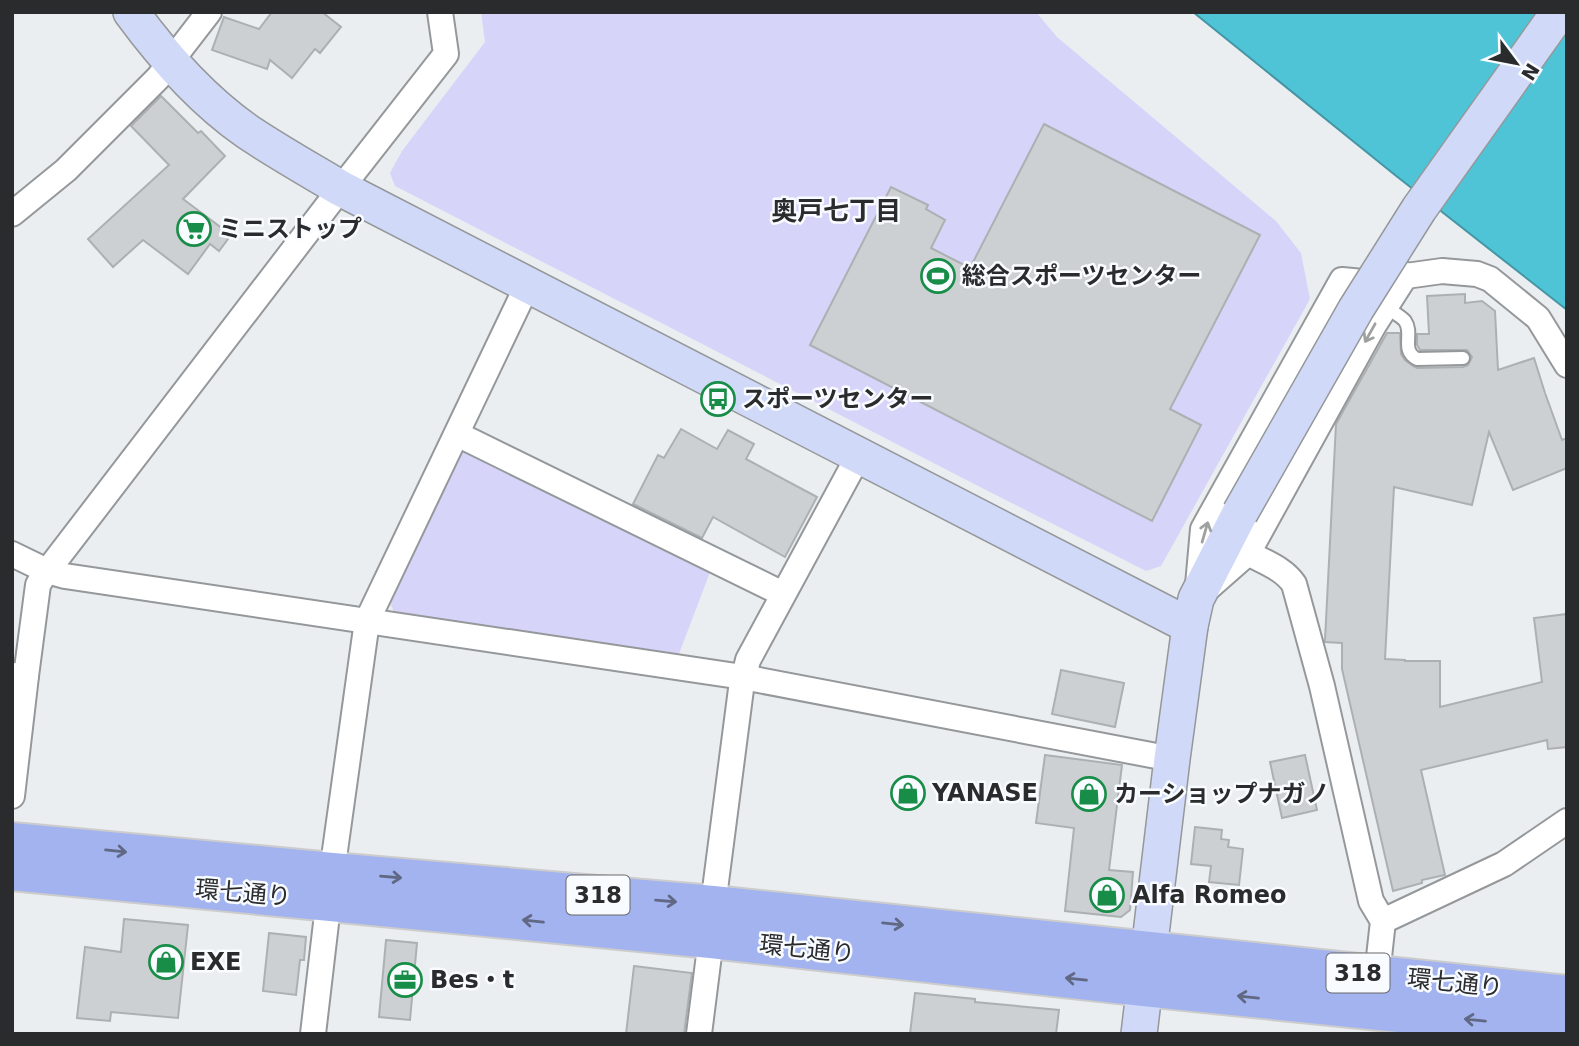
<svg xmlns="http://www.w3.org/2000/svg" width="1579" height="1046" font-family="'DejaVu Sans','Noto Sans JP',sans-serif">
<rect width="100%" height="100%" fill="#ebeef1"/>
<g fill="#d7d4fa">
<path d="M481,12h555l21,25 219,184 25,32 9,46 -149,267 -15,5 -162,-82 -589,-303 -5,-13 12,-22 83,-109z"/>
<path d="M470,450l242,117 -35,92 -283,-47 -4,-9 68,-149z"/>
</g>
<path fill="#50c4d7" stroke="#4596a4" stroke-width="2" d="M1193,12h374v298l-172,-135z"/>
<g fill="#ccd0d2" stroke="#acb0b2" stroke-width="2">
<path d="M272,12h50l19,15 -21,26 -5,-4 -23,29 -22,-18 -3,9 -55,-19 12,-33 35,12z"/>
<path d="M161,96l37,37 3,-2 24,25 -42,43 48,36 -12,16 -9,-7 -22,30 -45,-34 -30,27 -25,-28 81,-74 -38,-39z"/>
<path d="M1044,124l216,111 -90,174 31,16 -49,96 -342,-176 81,-158 37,18 -2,4 19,11 -14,28 39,20z"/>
<path d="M1465,294v9l17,-2 13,10 3,59 36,-12 11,35 17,47 5,-2v30l-54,22 -24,-58 -17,73 -78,-18 -9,172 20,1v1h35v46l102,-25 -8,-64 33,-4v133l-19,2 -1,-9 -126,30 24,105 -23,5v3l-29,8 -51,-222v-26l-17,-1v-2l11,-216 51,-91h13l1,21 4,6 8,6 4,2 46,-1 5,-2 4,-8 -5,-7h-47l-3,-5v-11h12l-2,-38z"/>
<path d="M681,429l36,20 11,-19 26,14 -8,15 71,38 -32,60 -72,-40 -11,21 -69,-34 25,-49 6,3z"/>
<path d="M1061,670l63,13 -9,44 -63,-13z"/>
<path d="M1045,755l77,10 -13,105 24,2 -3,38 -9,7 -56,-6 9,-83 -38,-5z"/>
<path d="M1305,755l12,55 -35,8 -12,-56z"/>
<path d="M1195,827l27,3 -1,9 8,1 -1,7 15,2 -4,36 -30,-3 2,-16 -20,-2z"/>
<path d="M124,919l64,6 -10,93 -67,-6 -1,9 -33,-3 8,-71 36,5z"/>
<path d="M269,933l37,4 -2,23h-4l-4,35 -33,-4z"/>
<path d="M386,940l31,3 -7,77 -31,-3z"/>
<path d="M634,966l58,7 -8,61h-58z"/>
<path d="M915,993l60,6v3l84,8 -3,24h-146z"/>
</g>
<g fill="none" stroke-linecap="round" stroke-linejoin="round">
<g stroke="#95989a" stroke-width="16">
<path id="lane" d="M1386,307c5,4 15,9 19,14 9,13 -5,29 12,38l46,-1"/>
</g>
<g stroke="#95989a" stroke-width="28">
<g id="street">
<path d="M12,214l54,-44 92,-92 51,-66"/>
<path d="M457,434l326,160"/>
<path d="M1248,553c16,9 35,15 46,31l28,102 49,215 12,20 -6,54"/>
<path d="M12,554l35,17 18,5 678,101 429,82"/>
<path d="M1198,585l5,-56 139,-249 21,2 79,-11 35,3 13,5 48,39 29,47"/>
<path d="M1207,589l41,-36 126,-228 32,-50"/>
<path d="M12,675l14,1 -14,120"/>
<path d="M26,676l12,-91 4,-7 289,-377 115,-147 -6,-42"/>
<path d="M713,905l28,-216 7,-29 111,-205"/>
<path d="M1383,921l121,-57 63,-43"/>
<path d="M313,1034l19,-162 35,-251 160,-335"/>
<path d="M699,1034l12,-95"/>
</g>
</g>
<g stroke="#95989a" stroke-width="38">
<g id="secondary">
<path d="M131,12c33,45 71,88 117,120 30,20 62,38 92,56l850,438"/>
<path d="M1139,1034l33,-275 18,-133 6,-27 44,-86"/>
</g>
</g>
<g stroke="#ccc" stroke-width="42">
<g id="primary">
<path d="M12,842l320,30 381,33 854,90"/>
<path d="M12,871l699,68 433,48 423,43"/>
</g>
</g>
<use href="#lane" stroke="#fff" stroke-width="12"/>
<use href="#street" stroke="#fff" stroke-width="24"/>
<use href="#secondary" stroke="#d0d9f7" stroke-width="35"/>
<use href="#primary" stroke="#a2b3ef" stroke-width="38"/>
<g stroke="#95989a" stroke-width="38" stroke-linecap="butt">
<path id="secondary-bridge" d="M1240,513l116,-204 63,-100 140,-197"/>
</g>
<use href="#secondary-bridge" stroke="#d0d9f7" stroke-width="35"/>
</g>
<defs><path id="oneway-shaft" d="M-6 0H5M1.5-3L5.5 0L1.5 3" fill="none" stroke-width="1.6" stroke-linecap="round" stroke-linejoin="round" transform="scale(1.75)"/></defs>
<g stroke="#9fa0a0">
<use href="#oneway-shaft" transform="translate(1370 333) rotate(119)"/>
<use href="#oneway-shaft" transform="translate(1205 532) rotate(-74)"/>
</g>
<g stroke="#606884">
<use href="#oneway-shaft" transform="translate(116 851) rotate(6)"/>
<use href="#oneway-shaft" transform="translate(391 877) rotate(5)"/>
<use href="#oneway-shaft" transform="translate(666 901) rotate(5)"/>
<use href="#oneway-shaft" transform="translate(533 921) rotate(-174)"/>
<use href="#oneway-shaft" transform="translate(893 924) rotate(6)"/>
<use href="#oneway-shaft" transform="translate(1076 979) rotate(-174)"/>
<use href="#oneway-shaft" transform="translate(1248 997) rotate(-174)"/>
<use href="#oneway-shaft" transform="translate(1475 1020) rotate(-174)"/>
</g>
<defs>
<g id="supermarket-ring" transform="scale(1.75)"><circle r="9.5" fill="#f8fbff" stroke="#188d47" stroke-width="1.5"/><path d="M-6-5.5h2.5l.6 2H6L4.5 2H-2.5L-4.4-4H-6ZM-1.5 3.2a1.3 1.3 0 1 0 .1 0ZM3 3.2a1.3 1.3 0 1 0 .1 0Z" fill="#188d47"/></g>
<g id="stadium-ring" transform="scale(1.75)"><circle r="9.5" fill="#f8fbff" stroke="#188d47" stroke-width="1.5"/><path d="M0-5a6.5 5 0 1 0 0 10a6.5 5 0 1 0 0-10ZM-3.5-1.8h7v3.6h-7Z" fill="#188d47"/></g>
<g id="bus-ring" transform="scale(1.75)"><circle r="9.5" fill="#f8fbff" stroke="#188d47" stroke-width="1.5"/><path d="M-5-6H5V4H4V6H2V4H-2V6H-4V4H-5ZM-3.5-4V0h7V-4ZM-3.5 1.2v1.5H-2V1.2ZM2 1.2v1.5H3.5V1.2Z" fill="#188d47"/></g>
<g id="shop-ring" transform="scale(1.75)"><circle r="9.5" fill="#f8fbff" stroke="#188d47" stroke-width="1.5"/><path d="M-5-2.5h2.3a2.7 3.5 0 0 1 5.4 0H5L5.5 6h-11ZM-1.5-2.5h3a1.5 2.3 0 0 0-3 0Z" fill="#188d47"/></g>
<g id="office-ring" transform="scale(1.75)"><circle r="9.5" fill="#f8fbff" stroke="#188d47" stroke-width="1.5"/><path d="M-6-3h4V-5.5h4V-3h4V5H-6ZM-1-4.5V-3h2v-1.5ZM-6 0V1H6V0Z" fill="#188d47"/></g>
</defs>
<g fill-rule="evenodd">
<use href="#supermarket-ring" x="194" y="229"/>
<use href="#stadium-ring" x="938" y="276"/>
<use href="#bus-ring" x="718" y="399"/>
<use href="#shop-ring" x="908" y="793"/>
<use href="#shop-ring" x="1089" y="794"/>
<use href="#shop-ring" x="1107" y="895"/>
<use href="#shop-ring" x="166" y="962"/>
<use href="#office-ring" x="405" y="980"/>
</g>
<g text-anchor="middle" stroke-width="5" stroke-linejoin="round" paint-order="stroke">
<g fill="#f8fbff" stroke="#68696b" stroke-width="2">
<rect x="566.5" y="875.5" width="63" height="39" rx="5"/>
<rect x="1326.5" y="953.5" width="63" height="39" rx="5"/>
</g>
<g font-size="23" font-weight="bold" fill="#2a2b2c">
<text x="598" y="903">318</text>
<text x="1358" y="981">318</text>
</g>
<g font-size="24" font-weight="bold" fill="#2a2b2c" stroke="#f8fbff" text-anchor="start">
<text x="218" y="237">ミニストップ</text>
<text x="962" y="284">総合スポーツセンター</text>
<text x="742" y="407">スポーツセンター</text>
<text x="932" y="801">YANASE</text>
<text x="1114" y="802">カーショップナガノ</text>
<text x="1132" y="903">Alfa Romeo</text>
<text x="190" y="970">EXE</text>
<text x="430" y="988">Bes・t</text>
</g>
<g font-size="24" fill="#2a2b2c" stroke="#f8fbff">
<text transform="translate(243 893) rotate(5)" y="8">環七通り</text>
<text transform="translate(807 949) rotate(6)" y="8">環七通り</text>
<text transform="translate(1455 983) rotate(6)" y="8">環七通り</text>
</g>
<g font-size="26" font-weight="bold" fill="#2a2b2c" stroke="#f8fbff">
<text x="836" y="220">奥戸七丁目</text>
</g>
</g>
<rect width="1579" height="1046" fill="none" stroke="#2a2b2c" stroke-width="28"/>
<g transform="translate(1516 63) rotate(122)" stroke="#f8fbff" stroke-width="5" paint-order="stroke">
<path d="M0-5L12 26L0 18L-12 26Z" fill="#2a2b2c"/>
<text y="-10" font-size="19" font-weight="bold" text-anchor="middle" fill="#2a2b2c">N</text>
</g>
</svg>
